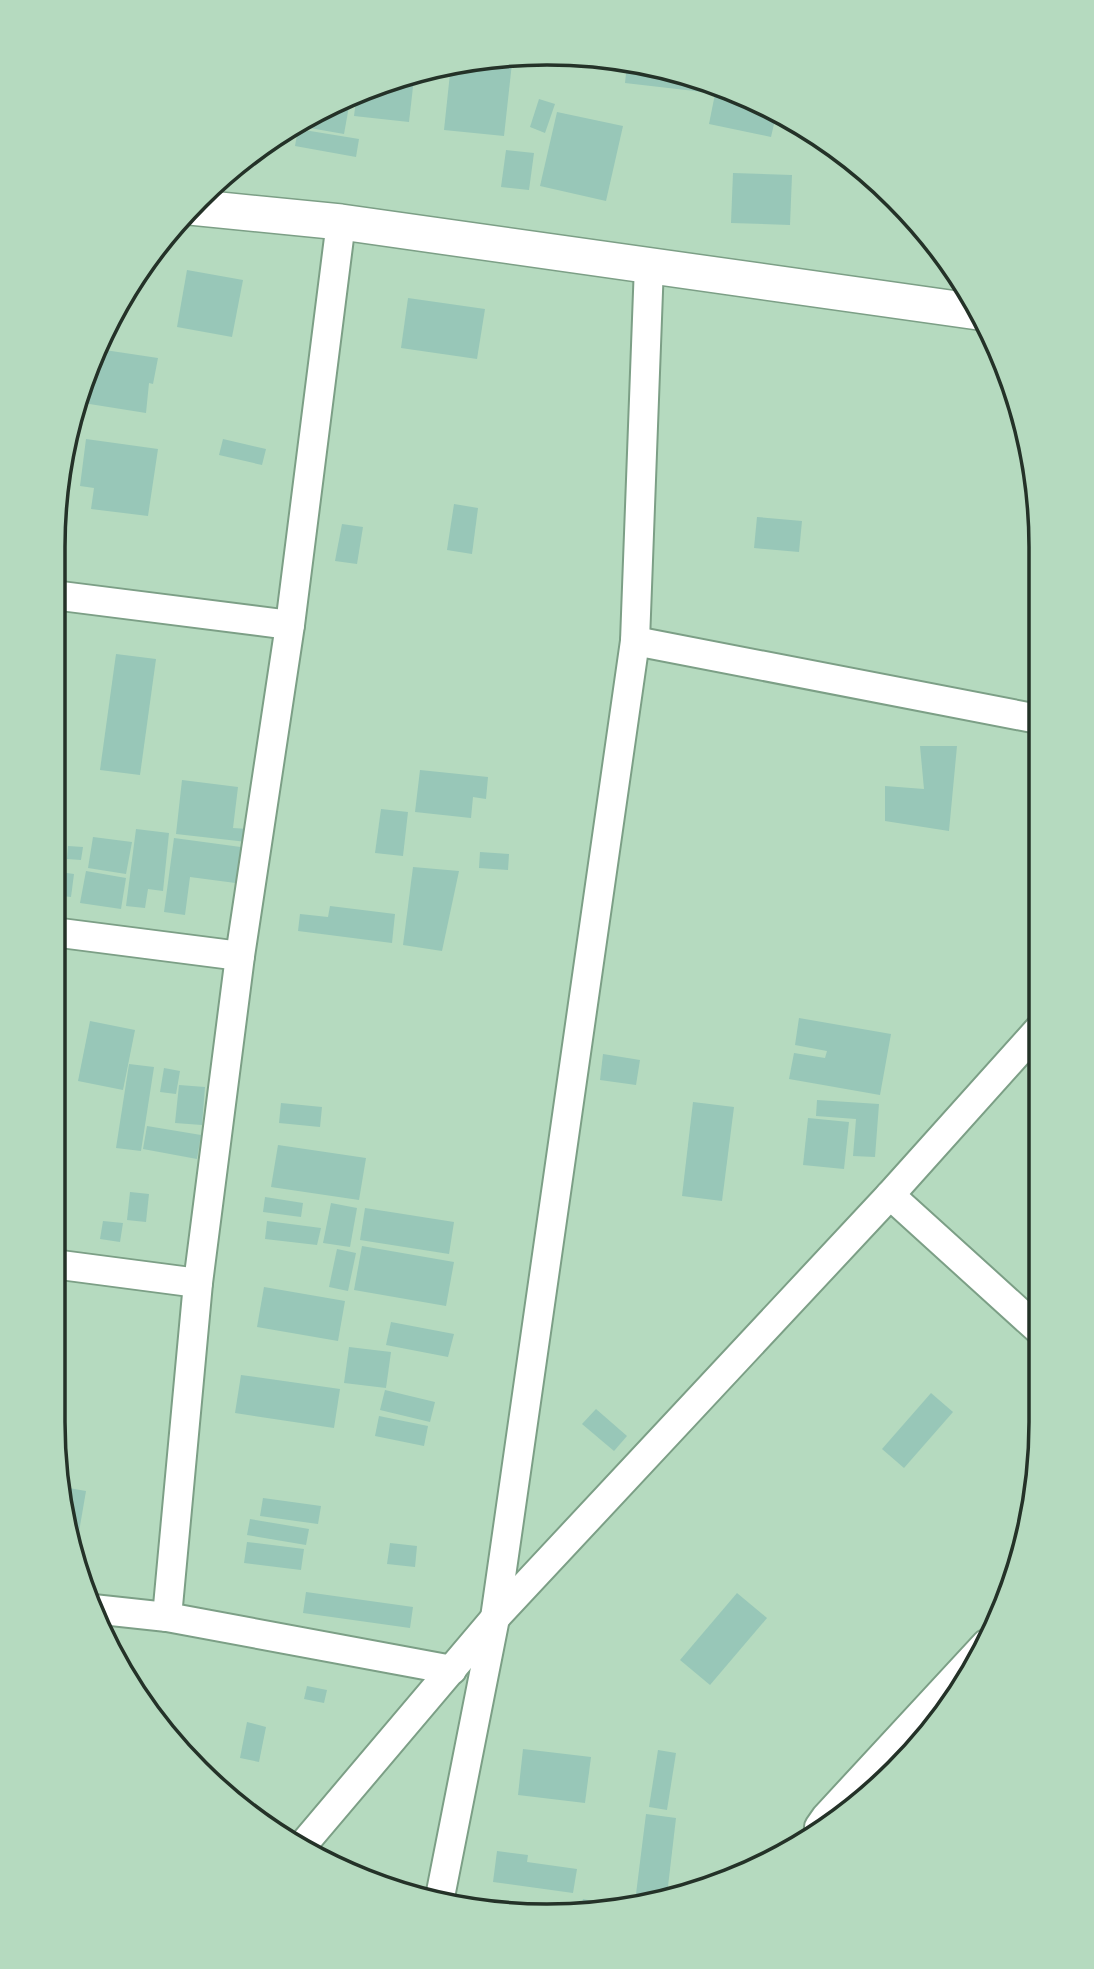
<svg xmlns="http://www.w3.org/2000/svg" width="1094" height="1969" font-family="Quicksand,sans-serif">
<rect width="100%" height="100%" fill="#b5dabf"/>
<g fill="#98c7b8">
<path d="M513,54l-9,82 -60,-6 7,-66z"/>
<path d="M627,64l32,4 46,10 -2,14 -78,-9z"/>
<path d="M400,76l14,2 -5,44 -55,-6 3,-23z"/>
<path d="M716,89l22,4 39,18 -6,26 -62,-13z"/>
<path d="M351,95l-7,39 -40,-7 2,-9 22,-14z"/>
<path d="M539,99l16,5 -10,29 -15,-6z"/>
<path d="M557,112l66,14 -17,75 -66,-15z"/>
<path d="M298,129l61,10 -3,18 -61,-11z"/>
<path d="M506,150l28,3 -5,37 -28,-3z"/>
<path d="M733,173l59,2 -2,50 -59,-2z"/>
<path d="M891,195l2,3 14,16 -14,1z"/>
<path d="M187,270l56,10 -11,57 -55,-10z"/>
<path d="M408,298l77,11 -8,50 -76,-11z"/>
<path d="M98,349l60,9 -5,26 -4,-1 -3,30 -69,-11z"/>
<path d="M86,439l72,10 -10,67 -57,-7 3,-21 -14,-2z"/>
<path d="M223,439l43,10 -4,16 -43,-10z"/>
<path d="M454,504l24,4 -6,46 -25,-4z"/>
<path d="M757,517l45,4 -3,31 -45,-4z"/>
<path d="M342,524l21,3 -6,37 -22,-3z"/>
<path d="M116,654l40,5 -16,116 -40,-5z"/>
<path d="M920,746h37l-8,85 -64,-10v-35l39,3z"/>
<path d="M420,770l68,7 -2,22 -13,-2 -2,21 -56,-6z"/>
<path d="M182,780l56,7 -5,41 15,1 -1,13 -71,-8z"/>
<path d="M381,809l27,3 -5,44 -28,-3z"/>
<path d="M136,829l33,4 -6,58 -15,-2 -3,19 -19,-2z"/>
<path d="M93,837l39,5 -6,32 -38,-6z"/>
<path d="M174,838l74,10 -5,36 -53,-7 -5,38 -21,-3z"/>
<path d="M68,846l15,1 -2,13 -14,-1z"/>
<path d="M480,852l29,2 -1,16 -29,-2z"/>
<path d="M413,867l46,4 -17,80 -39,-6z"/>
<path d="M53,871l21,3 -3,23 -18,-2z"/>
<path d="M86,871l40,7 -5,31 -41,-6z"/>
<path d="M330,906l65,8 -3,29 -94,-12 2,-17 28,3z"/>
<path d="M799,1018l92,16 -11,61 -91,-16 5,-26 31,5 2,-7 -32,-6z"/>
<path d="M90,1021l45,9 -12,60 -45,-9z"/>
<path d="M603,1054l37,6 -4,25 -36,-5z"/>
<path d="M129,1064l25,3 -13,84 -25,-3z"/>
<path d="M164,1068l16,3 -4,23 -16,-2z"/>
<path d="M179,1085l26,2 -3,38 -27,-2z"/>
<path d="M817,1100l62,4 -4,53 -22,-1 3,-37 -40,-3z"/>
<path d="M693,1102l41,5 -12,94 -40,-5z"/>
<path d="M281,1103l41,4 -2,20 -41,-4z"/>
<path d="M808,1118l41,4 -5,47 -41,-4z"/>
<path d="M147,1126l54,9 -4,24 -54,-10z"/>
<path d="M53,1127l8,2 -7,45 -1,-1z"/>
<path d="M278,1145l88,13 -7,42 -88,-13z"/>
<path d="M130,1192l19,2 -3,28 -19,-2z"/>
<path d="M265,1197l38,6 -2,14 -38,-5z"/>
<path d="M331,1203l26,5 -7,39 -27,-4z"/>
<path d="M53,1205l7,1 -3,30 -4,-1z"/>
<path d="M365,1208l89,14 -5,32 -89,-14z"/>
<path d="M103,1221l20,2 -3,19 -20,-3z"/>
<path d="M267,1221l54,7 -4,17 -52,-6z"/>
<path d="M362,1246l92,16 -8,44 -92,-16z"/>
<path d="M337,1249l19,4 -8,38 -19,-4z"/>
<path d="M264,1287l81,14 -7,40 -81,-14z"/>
<path d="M391,1322l63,12 -6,23 -62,-12z"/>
<path d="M349,1347l42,5 -5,36 -42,-5z"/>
<path d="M241,1375l99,14 -6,39 -99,-15z"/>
<path d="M385,1390l50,12 -5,20 -50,-12z"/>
<path d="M931,1393l22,19 -49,56 -22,-19z"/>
<path d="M596,1409l31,27 -13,15 -32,-27z"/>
<path d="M379,1416l49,10 -4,20 -49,-10z"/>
<path d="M63,1487l23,4 -11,64h-1z"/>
<path d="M263,1498l58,8 -3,18 -58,-8z"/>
<path d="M250,1519l59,10 -3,16 -59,-10z"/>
<path d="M247,1542l57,7 -3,21 -57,-7z"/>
<path d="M390,1543l27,3 -2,21 -28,-3z"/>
<path d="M306,1592l107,15 -3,21 -107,-15z"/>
<path d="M737,1593l30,25 -57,67 -30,-25z"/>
<path d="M307,1686l20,4 -3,13 -20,-4z"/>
<path d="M247,1722l19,5 -7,35 -19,-4z"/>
<path d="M523,1749l68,8 -6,46 -67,-8z"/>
<path d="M658,1750l18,3 -9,57 -18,-3z"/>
<path d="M646,1814l30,4 -9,77 -32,7z"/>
<path d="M497,1851l31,4 -1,7 50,7 -4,24 -80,-11z"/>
<path d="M583,1899l35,7 -39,9z"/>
</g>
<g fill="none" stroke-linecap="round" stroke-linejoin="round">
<g stroke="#7c9f86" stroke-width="32">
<g id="minor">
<path d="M53,595l237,30"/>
<path d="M635,641l403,78"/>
<path d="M53,932l187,24"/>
<path d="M890,1195l150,136"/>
<path d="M53,1264l145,19"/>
<path d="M93,1609l74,8 285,53"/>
<path d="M167,1617l31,-334 42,-327 50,-331 51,-403"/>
<path d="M819,1827l7,-10 160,-173"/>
<path d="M302,1846l193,-228 395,-423 149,-166"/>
<path d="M439,1902l56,-284 140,-977 14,-376"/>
</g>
</g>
<g stroke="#7c9f86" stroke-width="38">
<path id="tertiary" d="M190,207l151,15 637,90"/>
</g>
<use href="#minor" stroke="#fff" stroke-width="28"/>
<use href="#tertiary" stroke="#fff" stroke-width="35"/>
</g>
<path d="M0 0H1094V1969H0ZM547 65H547A482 482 0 0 1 1029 547V1422A482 482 0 0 1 547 1904H547A482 482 0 0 1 65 1422V547A482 482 0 0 1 547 65Z" fill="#b5dabf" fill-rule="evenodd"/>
<path fill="none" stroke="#243228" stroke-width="3.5" d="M547 65H547A482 482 0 0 1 1029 547V1422A482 482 0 0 1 547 1904H547A482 482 0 0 1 65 1422V547A482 482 0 0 1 547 65Z"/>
</svg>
